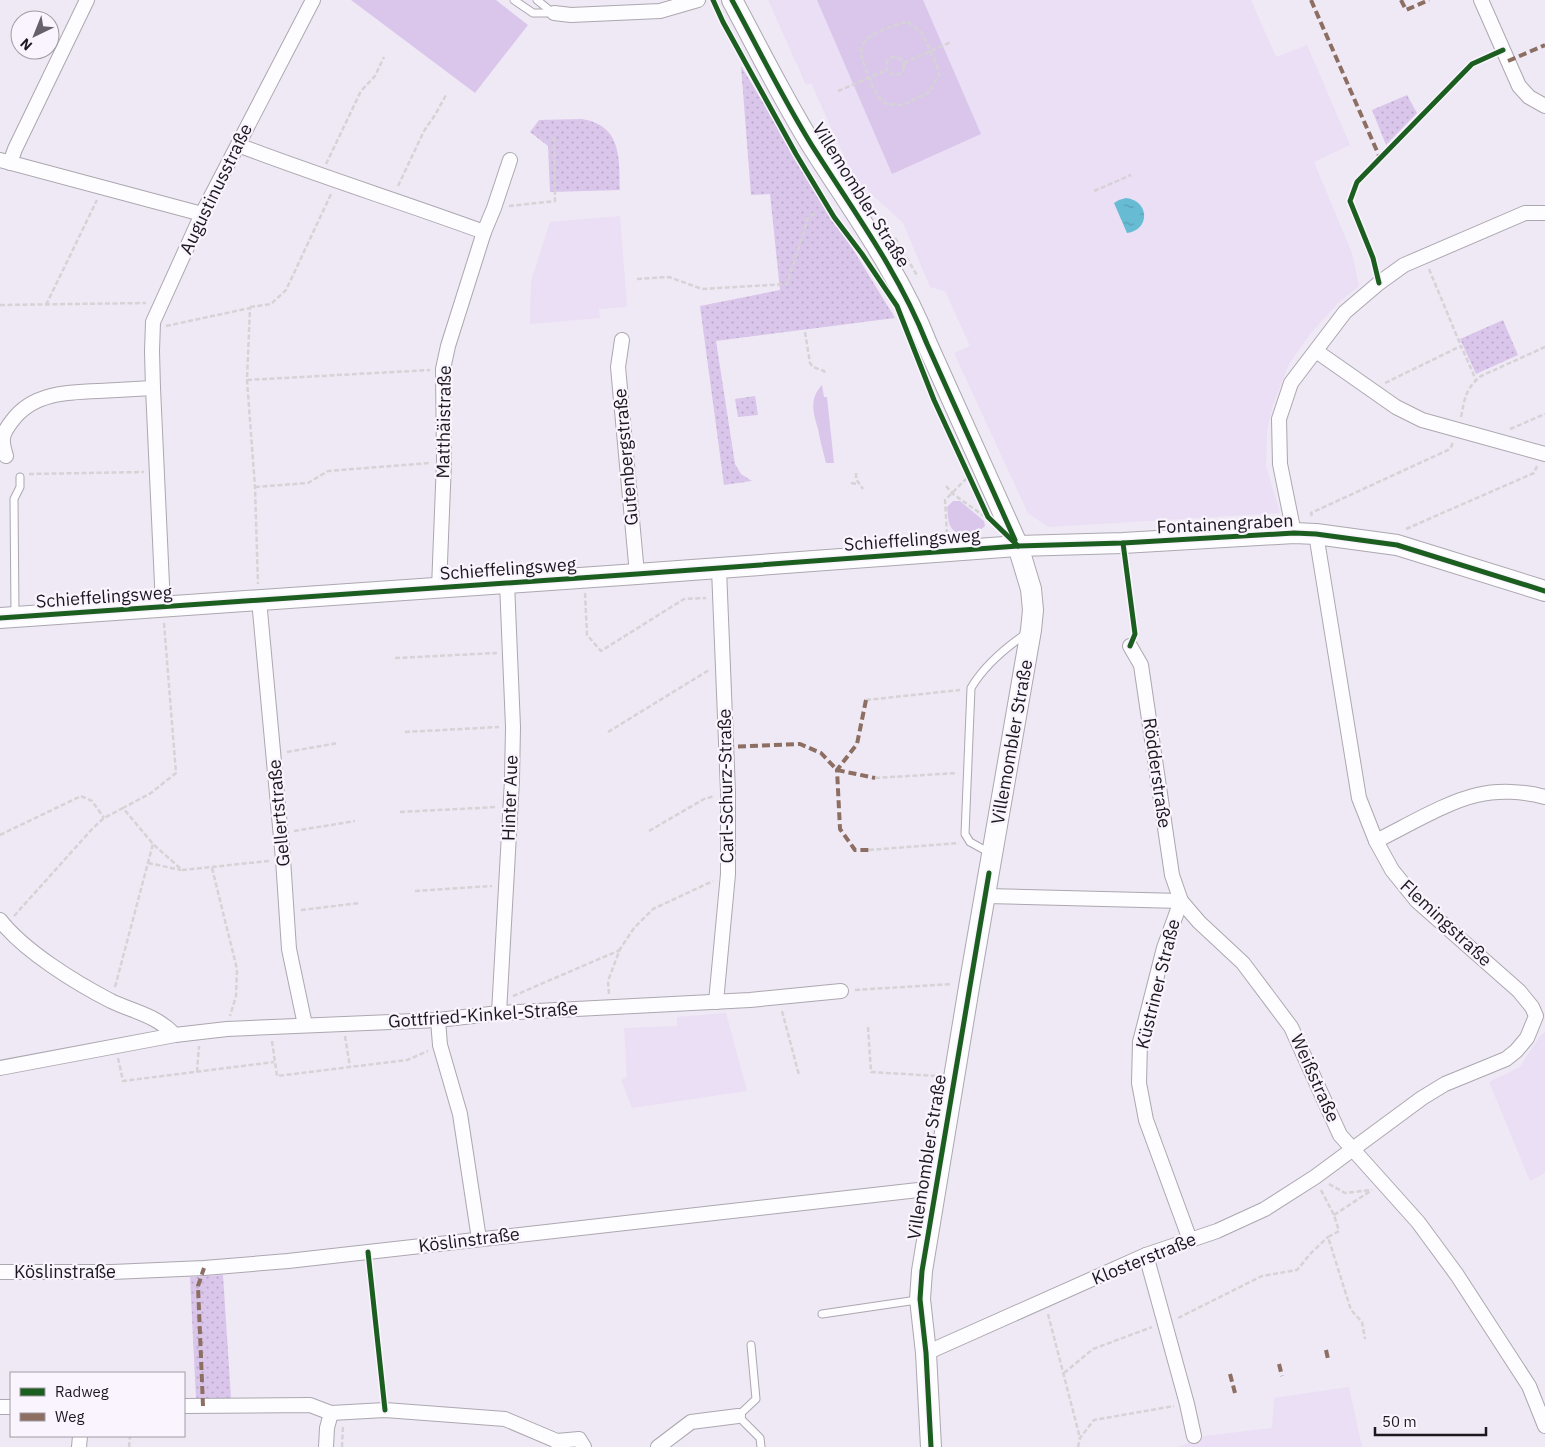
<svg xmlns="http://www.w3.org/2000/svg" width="1545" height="1447" font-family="'IBM Plex Sans',sans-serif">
<defs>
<pattern id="park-dots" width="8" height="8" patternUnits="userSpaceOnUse" patternTransform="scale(1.25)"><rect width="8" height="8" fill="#dac6eb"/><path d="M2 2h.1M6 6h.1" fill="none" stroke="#baa9c9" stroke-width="1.8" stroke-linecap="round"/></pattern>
<pattern id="water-ripples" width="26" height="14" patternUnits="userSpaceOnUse" patternTransform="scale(1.25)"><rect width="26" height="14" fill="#67bbd3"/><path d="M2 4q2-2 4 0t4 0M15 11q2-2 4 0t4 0" fill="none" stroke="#59a0b5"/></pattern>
</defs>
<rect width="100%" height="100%" fill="#efe9f5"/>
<g fill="#eadff4">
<path d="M768,0h483l25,57 31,-12 43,100 -36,17 38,91 7,33 -21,17 -27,30 -22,31 -16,41 -6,26 -1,35 14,47 -232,14 -20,-14 -74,-160 16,-7 -25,-55 -15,-4 -27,-64 -49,-45 -43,-95 -5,2z"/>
<path d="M620,216l7,91 -28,2 1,9 -70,6 1,-43 19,-59z"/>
<path d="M726,1013l21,78 -115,17 -11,-28 6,-3 -3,-49 53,-2v-9z"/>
<path d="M1545,1032v141l-15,8 -41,-99 31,-15 20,-31z"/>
<path d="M1349,1387l13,60h-184l26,-11 68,-8 2,-30z"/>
</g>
<g fill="#dac6eb">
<path d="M351,0h145l32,25 -53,68z"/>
<path d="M817,0h106l58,134 -89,40z"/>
<path d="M822,385l2,12h3l7,66h-8c-3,-11 -6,-23 -8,-34 -5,-17 -9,-30 4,-44z"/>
<path d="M953,501h7l24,20 1,5 -7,6 -17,4c-14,-9 -12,-13 -14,-29z"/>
</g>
<g fill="url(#park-dots)">
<path d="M741,66l154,252 -179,23 19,123 6,10 11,7 -28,4 -24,-179 80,-16 -10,-96 -19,1z"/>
<path d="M1407,95l10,18 -31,32 -14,-35z"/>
<path d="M582,119c40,7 37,38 38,71l-70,2 -2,-46 -18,-14 9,-12z"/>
<path d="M1503,320l15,35 -42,19 -16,-35z"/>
<path d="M755,396l3,19 -20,2 -3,-18z"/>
<path d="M223,1275l8,123 -35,1 -6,-122z"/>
</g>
<path fill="url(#water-ripples)" d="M1126,198c24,3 24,32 1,35l-13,-30 5,-3z"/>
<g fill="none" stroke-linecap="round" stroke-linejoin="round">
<g stroke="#aca7b0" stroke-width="9">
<g id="lane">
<path d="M514,0l19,13h21"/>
<path d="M537,0l16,13"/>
<path d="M15,615l-1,-116 6,-12v-10"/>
<path d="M990,853l-20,-11 -5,-8 6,-146c13,-22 34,-40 56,-55"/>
<path d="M822,1314l95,-14"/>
<path d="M751,1345l5,54 -18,17 22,22 1,9"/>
</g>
</g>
<g stroke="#aca7b0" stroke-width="16">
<g id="street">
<path d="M1481,0l38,86 10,11 16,9"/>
<path d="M554,13l17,2 89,-4 38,-11"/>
<path d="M238,145c81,31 164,57 246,87"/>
<path d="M0,160l202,54"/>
<path d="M10,163l5,-14 72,-149"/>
<path d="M622,340l-4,27 19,207"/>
<path d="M1316,351l80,56 26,13 123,34"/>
<path d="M6,456c-5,-16 -5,-21 6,-35 20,-28 55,-29 87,-30 18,-1 36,-2 54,-3"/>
<path d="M1294,533l-14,-69 -1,-45 12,-36 54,-71 34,-29 25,-18 121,-52h20"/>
<path d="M439,588l5,-127 -1,-92 5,-23 36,-114 10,-24 16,-48"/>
<path d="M259,600l24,259 6,90 16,76"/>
<path d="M163,606l-10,-218 -1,-37 1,-29 49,-108 111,-214"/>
<path d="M1130,646l11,19 31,210 9,26 18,21 44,41 48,64 49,108 78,87 39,53 72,111 16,40"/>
<path d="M1376,841c29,-14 70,-39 101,-46 21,-5 47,-4 68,2"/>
<path d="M986,896l195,5"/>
<path d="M1181,901l-17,47 -24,94 -1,41 7,37 44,120"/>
<path d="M0,920c24,31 76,63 111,81 23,11 45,14 64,34"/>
<path d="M716,1002l12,-128v-82l-9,-223"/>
<path d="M499,1013l13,-233 1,-53 -6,-144"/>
<path d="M438,1020l2,25 20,69 19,125"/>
<path d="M0,1068l175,-33 52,-6 211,-9 61,-7 251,-13 91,-9"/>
<path d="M1146,1255l41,149 7,32"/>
<path d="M0,1272h112l92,-4 84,-7 648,-73"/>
<path d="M926,1353l220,-98 71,-24 48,-22 50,-32 107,-79 23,-14 61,-25 10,-8 11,-13 9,-22 -4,-9 -13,-16 -102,-90 -25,-31 -16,-29 -17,-43 -43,-264"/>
<path d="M184,1406l126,-1 21,8 54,-3 120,9 52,22 2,6"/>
<path d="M0,1407h11"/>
<path d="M557,1441l22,-2 5,8"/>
<path d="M79,1447l1,-11"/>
<path d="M326,1447l1,-19 4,-15"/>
<path d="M658,1447l33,-25 47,-6"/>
</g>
</g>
<g stroke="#aca7b0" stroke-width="22">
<g id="secondary">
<path d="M732,0c26,48 50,97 79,144 41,65 88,128 116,200l91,202 13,43 2,21 -2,20 -61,351 -48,290 -2,28 6,54 5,94"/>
<path d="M0,618l637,-44 381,-28 105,-3 171,-10 22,1 81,11 148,46"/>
</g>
</g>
<g stroke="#d5d3d6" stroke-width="2.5" stroke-dasharray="5 2.5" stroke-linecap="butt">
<path d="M908,22l14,11 15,33 2,9 -10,17 -26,13 -17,-1c-11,-10 -13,-16 -18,-30 -12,-26 -9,-34 17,-45 8,-3 14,-6 23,-7z"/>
<circle cx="895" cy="66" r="9"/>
<path d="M904,63l47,-21"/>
<path d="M838,91l49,-21"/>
<path d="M326,164l35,-73 14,-15 9,-19"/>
<path d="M398,186l26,-55 11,-16 11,-20"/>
<path d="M1094,191l37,-16"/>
<path d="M509,206l46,-5 -1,-64"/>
<path d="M895,238l23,39"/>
<path d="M1376,269l-3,-11 -23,-57 7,-19 115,-118 20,-9"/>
<path d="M1429,269l32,77"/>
<path d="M637,279l32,-2 33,12 85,-5 21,-66 9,-6"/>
<path d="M0,305l146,-2"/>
<path d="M46,305l51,-105"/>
<path d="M250,307l21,-3 15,-14 46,-98"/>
<path d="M166,326l84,-18 -3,72 8,107 3,97"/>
<path d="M805,332l5,31 3,4 11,4 2,4"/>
<path d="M247,380l183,-10"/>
<path d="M1385,383l76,-37 15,34"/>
<path d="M1461,417c4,-19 4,-28 20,-41l64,-29"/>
<path d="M1510,429l35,-15"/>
<path d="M856,473v6l7,10"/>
<path d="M29,474l115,-2"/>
<path d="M851,483l7,1"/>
<path d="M946,486l7,8 31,22"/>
<path d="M255,487l53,-4 20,-12 102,-8"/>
<path d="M1312,516l-1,-3 137,-63 3,-3 2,-5"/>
<path d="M1406,529l128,-56 3,-7"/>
<path d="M947,534l-2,-34 23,-23"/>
<path d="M585,593l2,42 14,16 83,-52 22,-1"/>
<path d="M164,623l12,150 -25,20 -28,15 30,36 29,26 87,-9"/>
<path d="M395,658l102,-5"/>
<path d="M866,700l94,-10"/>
<path d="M405,732l94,-5"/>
<path d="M608,732l101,-62"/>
<path d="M287,752l51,-9"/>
<path d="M875,778l82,-5"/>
<path d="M400,812l97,-5"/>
<path d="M294,831l61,-10"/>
<path d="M649,831l55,-32 11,-3"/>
<path d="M0,835l81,-39 11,5 12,17"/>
<path d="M869,850l90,-7"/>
<path d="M148,863l33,7"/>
<path d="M212,868l25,101 -1,27 -6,20"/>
<path d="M415,891l77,-5"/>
<path d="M301,910l59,-7"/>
<path d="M14,916l79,-88 11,-10 19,-10"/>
<path d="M115,987l38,-143"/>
<path d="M855,990l97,-6"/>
<path d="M609,994l-1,-13 12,-32 14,-21 19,-19 60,-28"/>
<path d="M513,996l107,-46"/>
<path d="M782,1011l17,64"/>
<path d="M868,1027l3,45 66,4"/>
<path d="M345,1036l5,31"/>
<path d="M272,1041l5,35 130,-16 21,-9"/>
<path d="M118,1058l5,23 151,-19"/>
<path d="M197,1072l2,-26"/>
<path d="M1329,1184l16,9 26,-3"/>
<path d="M1321,1190l13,25 5,16 -11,6 23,73 11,12 3,17"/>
<path d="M1334,1215l38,-25"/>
<path d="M1048,1314l32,124"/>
<path d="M1178,1318l84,-42 35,-6 14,-17 17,-16"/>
<path d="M1064,1373l29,-24 59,-22"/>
<path d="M129,1447l1,-11"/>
<path d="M342,1447l1,-21"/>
<path d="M1078,1447l2,-9 14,-18 80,-14"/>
</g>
<use href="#lane" stroke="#fdfcfe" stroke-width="7"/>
<use href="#street" stroke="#fdfcfe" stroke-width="14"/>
<use href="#secondary" stroke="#fdfcfe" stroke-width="20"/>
<g stroke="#8d6e63" stroke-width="4" stroke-dasharray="8 4" stroke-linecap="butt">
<path d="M1311,0l69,158"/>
<path d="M1401,0l5,10 23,-10"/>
<path d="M1508,61l37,-16"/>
<path d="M866,700l-9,44 -20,26 3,59 15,21h14"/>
<path d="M726,747l74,-3 21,9 16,17 38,8"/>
<path d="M1326,1350l2,9"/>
<path d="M1279,1364l3,12"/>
<path d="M1230,1374l5,19"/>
<path d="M203,1406l-5,-120 6,-18"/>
</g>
<g stroke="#f9f4fd" stroke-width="8">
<g id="cycleway">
<path d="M713,0l10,22 73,132 38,63 28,37 35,52 37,94 54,117 30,29"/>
<path d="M732,0c26,48 50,97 79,144 41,65 88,128 116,200l88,196"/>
<path d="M1379,283l-6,-25 -23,-57 7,-19 115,-118 31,-14"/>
<path d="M1123,543l12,91 -5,12"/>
<path d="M0,618l637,-44 381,-28 105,-3 171,-10 22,1 81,11 148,46"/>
<path d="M368,1252l17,158"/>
<path d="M931,1447l-5,-94 -6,-54 2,-28 67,-398"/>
</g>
</g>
<use href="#cycleway" stroke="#1b5e20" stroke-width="5"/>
</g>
<g text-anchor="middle" stroke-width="4.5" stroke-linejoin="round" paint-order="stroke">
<g font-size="18" fill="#1c181f" stroke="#f9f4fd">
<text transform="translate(216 189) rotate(-64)" y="6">Augustinusstraße</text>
<text transform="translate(861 195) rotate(58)" y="6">Villemombler Straße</text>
<text transform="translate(444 422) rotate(-89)" y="6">Matthäistraße</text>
<text transform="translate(626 457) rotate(-95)" y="6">Gutenbergstraße</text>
<text transform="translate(1225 524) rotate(-3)" y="6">Fontainengraben</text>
<text transform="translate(912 540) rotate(-4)" y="6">Schieffelingsweg</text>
<text transform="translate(508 569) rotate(-4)" y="6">Schieffelingsweg</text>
<text transform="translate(104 597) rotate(-4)" y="6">Schieffelingsweg</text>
<text transform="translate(1012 742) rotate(-80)" y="6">Villemombler Straße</text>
<text transform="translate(1157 773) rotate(82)" y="6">Rödderstraße</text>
<text transform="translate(726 786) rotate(-91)" y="6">Carl-Schurz-Straße</text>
<text transform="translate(510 798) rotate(-88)" y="6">Hinter Aue</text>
<text transform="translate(279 813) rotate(-95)" y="6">Gellertstraße</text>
<text transform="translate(1446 923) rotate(43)" y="6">Flemingstraße</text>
<text transform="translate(1158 984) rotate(-76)" y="6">Küstriner Straße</text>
<text transform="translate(483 1015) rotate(-4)" y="6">Gottfried-Kinkel-Straße</text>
<text transform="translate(1315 1078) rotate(66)" y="6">Weißstraße</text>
<text transform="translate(927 1157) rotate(-81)" y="6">Villemombler Straße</text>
<text transform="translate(469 1240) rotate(-7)" y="6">Köslinstraße</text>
<text transform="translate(1144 1259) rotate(-22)" y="6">Klosterstraße</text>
<text x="65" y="1278">Köslinstraße</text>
</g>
</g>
<rect x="10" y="1372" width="175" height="65" fill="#f9f4fd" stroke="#a19ca4"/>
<rect x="20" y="1388" width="25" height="8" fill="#1b5e20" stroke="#a19ca4"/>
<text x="55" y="1397" font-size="15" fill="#1c181f">Radweg</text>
<rect x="20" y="1413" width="25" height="8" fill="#8d6e63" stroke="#a19ca4"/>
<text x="55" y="1422" font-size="15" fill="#1c181f">Weg</text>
<g transform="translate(35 35) rotate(223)"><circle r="24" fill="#f9f4fd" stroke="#a19ca4"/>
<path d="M0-4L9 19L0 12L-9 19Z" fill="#66616a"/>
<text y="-8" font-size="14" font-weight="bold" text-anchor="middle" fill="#1c181f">N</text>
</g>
<path d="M1375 1427v8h111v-8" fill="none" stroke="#1c181f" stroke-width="2.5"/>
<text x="1382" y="1427" font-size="15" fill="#1c181f" stroke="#f9f4fd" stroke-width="4" paint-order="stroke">50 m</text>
</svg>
